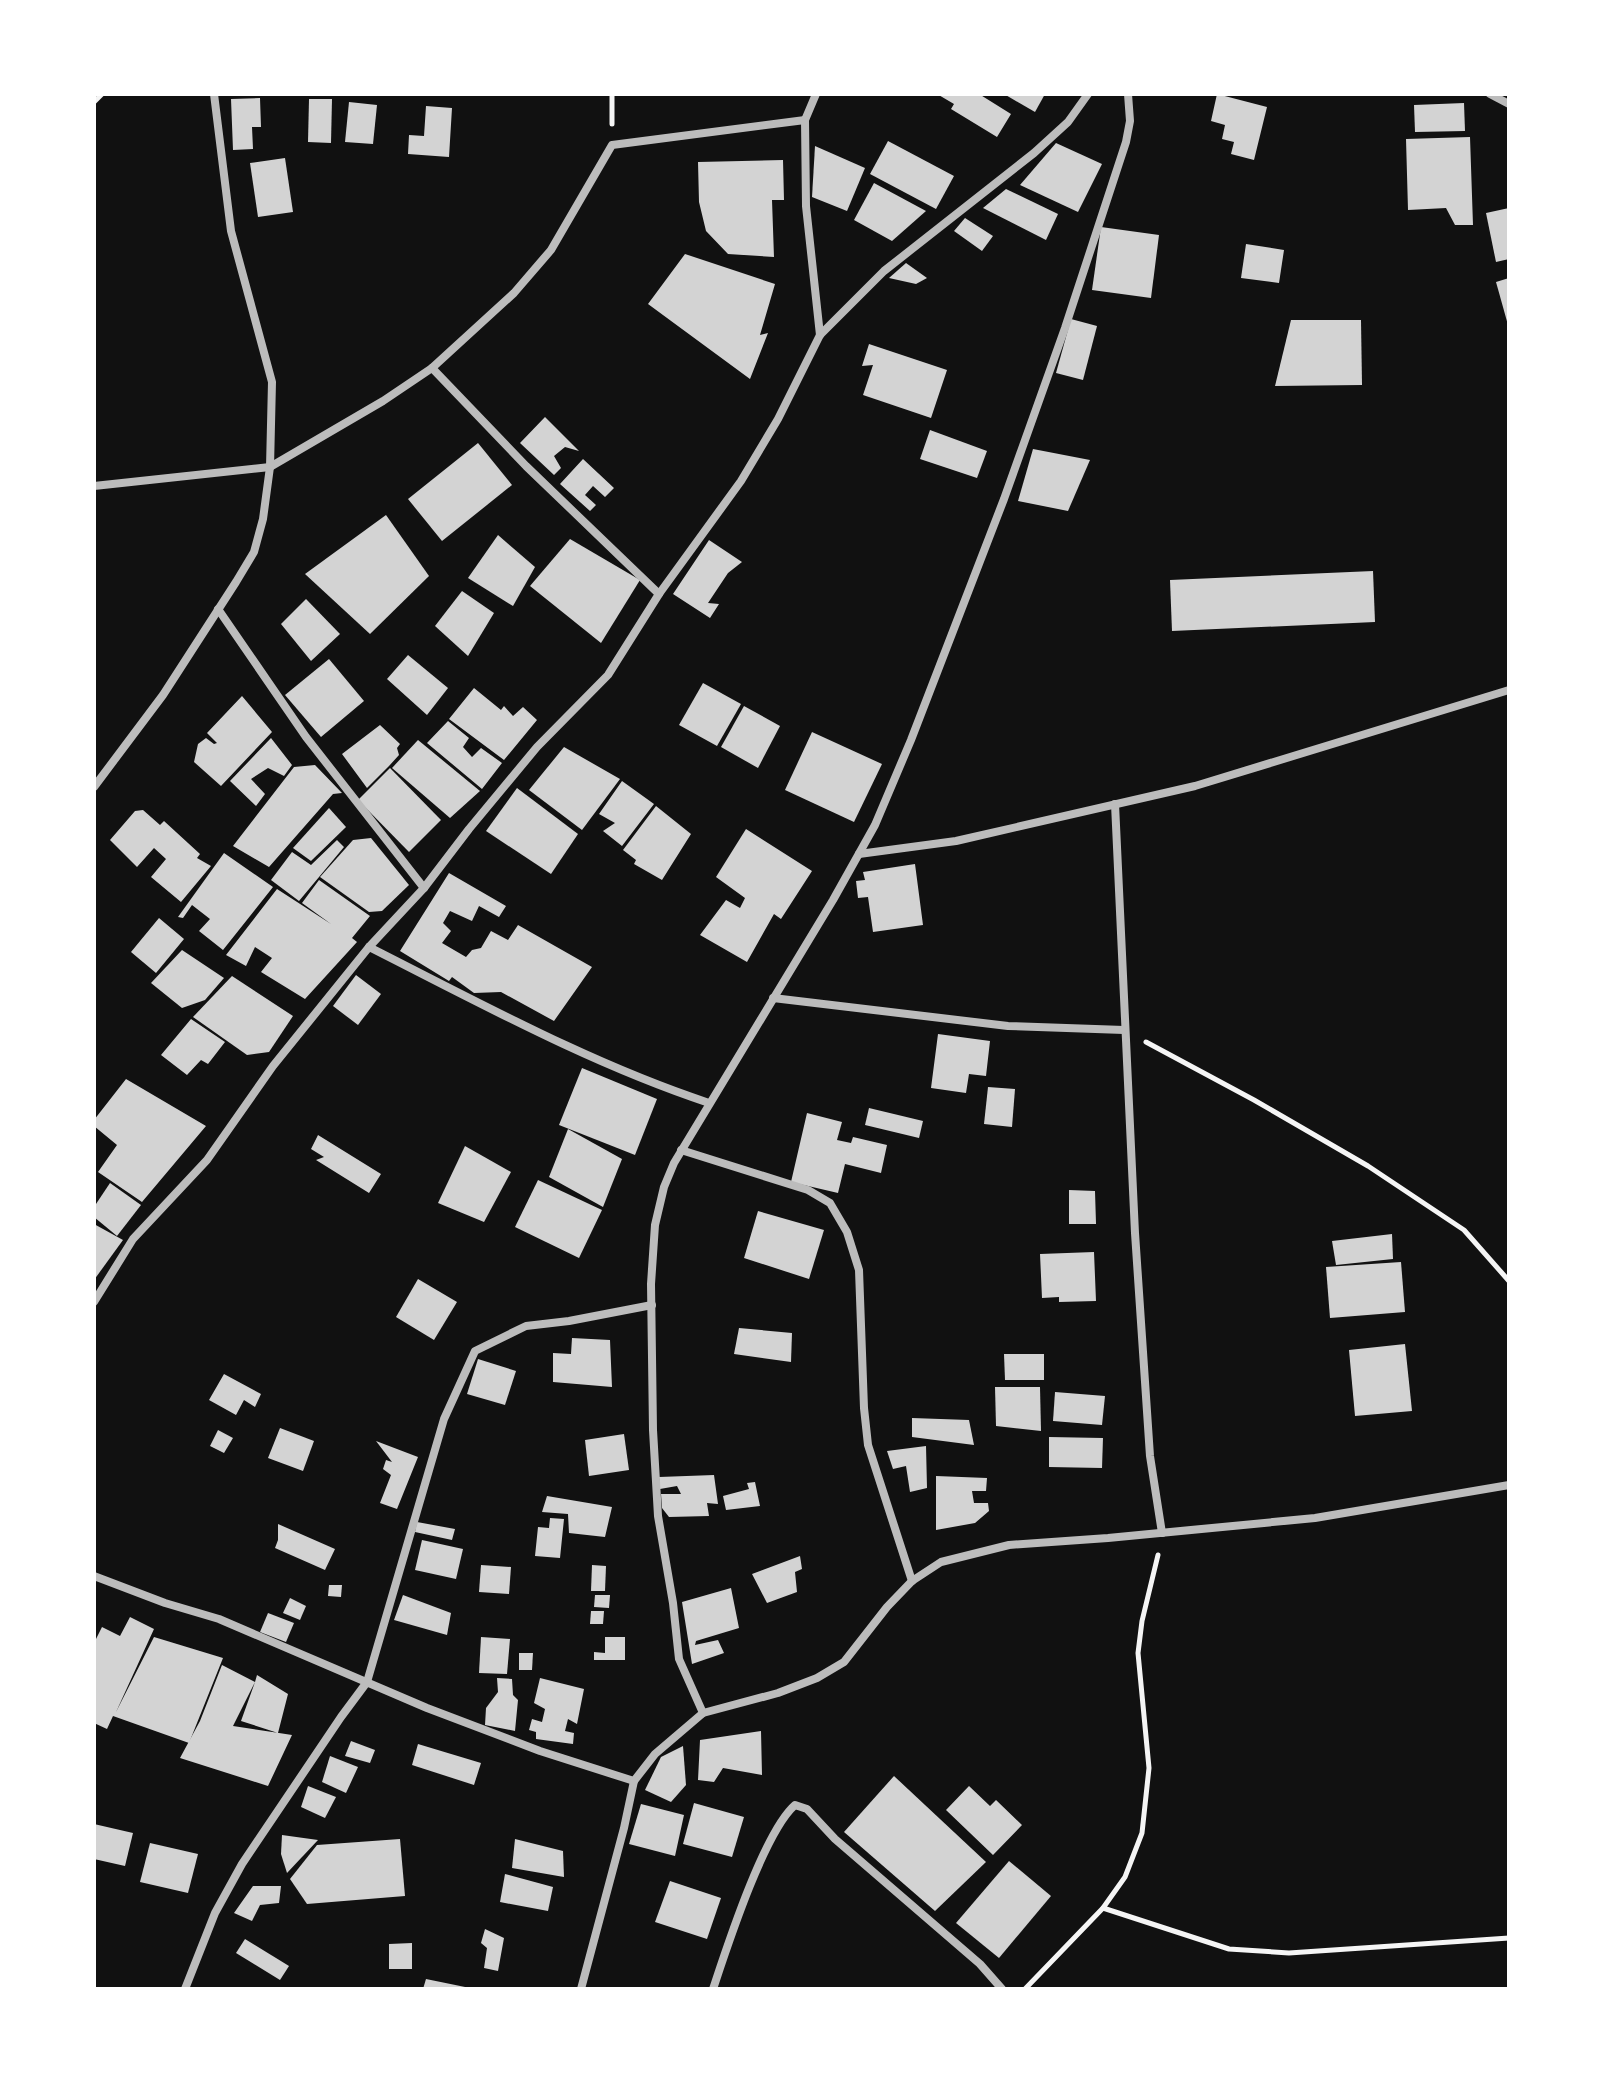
<svg xmlns="http://www.w3.org/2000/svg" width="1603" height="2083" font-family="'Roboto Condensed',sans-serif">
<rect width="100%" height="100%" fill="#111"/>
<g fill="#d3d3d3">
<path d="M937,94h42l32,20 -14,23 -46,-28 3,-5z"/>
<path d="M1004,94h41l-10,18z"/>
<path d="M1217,94l50,13 -13,53 -23,-6 3,-12 -12,-3 3,-14 -14,-4z"/>
<path d="M260,98l1,29h-9l1,22 -20,1 -2,-51z"/>
<path d="M309,99h23l-1,44 -23,-1z"/>
<path d="M349,102l28,3 -4,39 -28,-2z"/>
<path d="M1464,103l1,28 -50,1 -1,-27z"/>
<path d="M426,106l26,2 -3,49 -41,-3 1,-19 15,1z"/>
<path d="M1470,137l3,88h-18l-9,-17 -38,2 -2,-71z"/>
<path d="M888,141l66,35 -18,33 -66,-35z"/>
<path d="M1056,143l46,21 -24,48 -58,-27z"/>
<path d="M815,146l50,22 -18,43 -35,-14z"/>
<path d="M285,158l8,54 -35,5 -8,-54z"/>
<path d="M783,160l1,40h-12l2,57 -46,-3 -22,-23 -7,-29 -1,-40z"/>
<path d="M874,183l52,28 -34,30 -38,-21z"/>
<path d="M1006,189l52,25 -12,26 -63,-32z"/>
<path d="M1509,208v51l-13,3 -10,-49z"/>
<path d="M965,218l28,18 -11,15 -28,-20z"/>
<path d="M1101,227l58,8 -8,63 -59,-8z"/>
<path d="M1246,244l38,6 -5,33 -38,-5z"/>
<path d="M685,254l90,30 -15,51 8,-2 -18,46 -102,-75z"/>
<path d="M906,263l21,15 -11,6 -27,-6z"/>
<path d="M1509,278v47h-1l-12,-43z"/>
<path d="M1071,319l26,7 -14,54 -27,-7z"/>
<path d="M1291,320h70l1,65 -87,1z"/>
<path d="M869,344l78,26 -16,48 -68,-23 10,-30 -11,1z"/>
<path d="M545,417l34,34 -14,-4 -11,9 7,12 -7,7 -34,-32z"/>
<path d="M930,430l57,21 -10,27 -57,-19z"/>
<path d="M478,443l34,42 -70,56 -34,-42z"/>
<path d="M1033,449l57,11 -22,51 -50,-10z"/>
<path d="M583,459l31,29 -9,9 -12,-11 -8,9 11,10 -6,6 -30,-27z"/>
<path d="M386,515l43,61 -59,58 -65,-60z"/>
<path d="M498,535l37,32 -22,39 -45,-28z"/>
<path d="M570,539l70,41 -39,63 -71,-57z"/>
<path d="M709,540l33,22 -14,11 -20,30 11,1 -9,14 -37,-24z"/>
<path d="M1373,571l2,51 -203,9 -2,-51z"/>
<path d="M462,591l32,22 -26,43 -33,-30z"/>
<path d="M306,599l34,35 -29,27 -30,-37z"/>
<path d="M408,655l40,33 -21,27 -40,-36z"/>
<path d="M329,659l35,42 -43,36 -36,-42z"/>
<path d="M703,683l38,21 -24,42 -38,-21z"/>
<path d="M474,688l27,22 3,-4 9,10 10,-9 14,13 -33,40 -55,-41z"/>
<path d="M242,696l30,36 -51,54 -27,-24 4,-18 8,-6 8,6 3,-1 -10,-10z"/>
<path d="M744,706l36,20 -22,42 -37,-21z"/>
<path d="M448,721l21,17 -6,9 9,10 9,-9 21,15 -20,26 -55,-46z"/>
<path d="M380,725l20,19 -3,4 2,7 -10,11 -2,-2 2,2 -22,22 -25,-34z"/>
<path d="M812,732l70,32 -28,58 -69,-32z"/>
<path d="M271,738l21,27 -8,11 -16,-8 -17,11 14,15 -9,12 -26,-25z"/>
<path d="M418,740l62,51 -30,27 -58,-50z"/>
<path d="M564,747l56,32 -38,51 -53,-40z"/>
<path d="M315,765l27,28 -9,1 -64,73 -36,-21 61,-79z"/>
<path d="M390,768l51,52 -32,32 -51,-52z"/>
<path d="M622,781l32,23 -32,42 -19,-15 12,-8 -16,-9z"/>
<path d="M517,788l61,46 -27,40 -65,-43z"/>
<path d="M656,806l35,28 -29,46 -28,-16 2,-4 -13,-10z"/>
<path d="M329,808l17,19 -35,34 -18,-13z"/>
<path d="M143,810l17,15 4,-4 36,33 -3,4 14,8 -30,36 -30,-25 15,-18 -12,-11 -17,19 -27,-27 25,-29z"/>
<path d="M746,829l66,42 -31,48 -7,-5 -27,48 -47,-27 26,-35 14,8 5,-10 -29,-21z"/>
<path d="M371,838l38,47 -27,26 -13,1 -49,-35 33,-37z"/>
<path d="M337,840l7,7 -45,54 -28,-21 21,-28 19,13z"/>
<path d="M224,853l49,34 -50,63 -24,-19 11,-12 -18,-14 -9,13 -5,-1z"/>
<path d="M915,864l8,61 -50,7 -5,-35 -10,1 -2,-17 9,-1 -2,-8z"/>
<path d="M449,873l57,33 -7,11 -20,-11 -7,15 -22,-10 -7,12 8,8 -9,12 24,14 6,-7 9,-2 10,-17 17,9 10,-15 74,42 -38,54 -53,-29 -27,1 -22,-16 -3,4 -49,-30z"/>
<path d="M319,880l51,36 -18,22 5,4 -52,57 -44,-27 11,-14 -17,-11 -9,19 -20,-11 51,-66 54,35 -29,-21z"/>
<path d="M159,918l25,21 -28,34 -25,-21z"/>
<path d="M182,950l42,28 -19,22 -23,8 -31,-25z"/>
<path d="M356,975l25,19 -23,31 -25,-19z"/>
<path d="M232,976l61,40 -24,36 -22,3 -54,-38z"/>
<path d="M191,1019l34,23 -17,22 -7,-4 -14,15 -26,-20z"/>
<path d="M938,1034l52,7 -4,35 -17,-2 -3,19 -35,-5z"/>
<path d="M582,1068l75,31 -22,56 -76,-30z"/>
<path d="M126,1079l80,47 -64,76 -44,-30 19,-27 -23,-19v-6z"/>
<path d="M988,1087l27,2 -3,38 -28,-3z"/>
<path d="M869,1108l54,13 -4,17 -54,-13z"/>
<path d="M807,1113l35,9 -5,18 14,3 2,-6 34,8 -6,28 -36,-9 -7,29 -47,-11z"/>
<path d="M568,1129l54,30 -19,48 -54,-30z"/>
<path d="M318,1135l63,39 -12,19 -53,-33 8,-3 -13,-8z"/>
<path d="M465,1146l46,26 -27,50 -46,-19z"/>
<path d="M538,1180l64,30 -23,48 -64,-31z"/>
<path d="M110,1183l31,22 -24,31 -23,-19v-10z"/>
<path d="M1069,1190l26,1 1,33h-27z"/>
<path d="M758,1211l66,19 -15,49 -65,-21z"/>
<path d="M94,1224l29,16 -29,40z"/>
<path d="M1392,1234l1,25 -57,6 -4,-24z"/>
<path d="M1094,1252l2,49 -37,1v-5l-17,1 -2,-44z"/>
<path d="M1401,1262l4,50 -75,6 -4,-51z"/>
<path d="M418,1279l39,23 -23,38 -38,-23z"/>
<path d="M739,1328l53,5 -1,29 -57,-8z"/>
<path d="M572,1338l38,2 2,47 -59,-5v-29l18,1z"/>
<path d="M1405,1344l7,67 -57,5 -6,-66z"/>
<path d="M1004,1354h40v26h-39z"/>
<path d="M478,1359l38,12 -11,34 -38,-11z"/>
<path d="M224,1374l37,20 -6,13 -11,-7 -8,15 -27,-15z"/>
<path d="M995,1387h45l1,44 -45,-5z"/>
<path d="M1055,1392l50,4 -3,29 -49,-4z"/>
<path d="M912,1418l57,2 5,25 -62,-8z"/>
<path d="M280,1428l34,13 -11,30 -35,-13z"/>
<path d="M218,1430l15,8 -9,15 -14,-7z"/>
<path d="M624,1434l5,36 -40,6 -4,-36z"/>
<path d="M1049,1437l54,1 -1,30 -53,-1z"/>
<path d="M376,1441l42,16 -21,52 -17,-6 11,-28 -8,-6 3,-9 6,2z"/>
<path d="M926,1446l1,42 -17,4 -4,-26 -13,3 -6,-18z"/>
<path d="M714,1475l4,29 -11,-1 2,13 -40,1 -7,-9 -1,-14h20l-4,-8 -17,3 -1,-12z"/>
<path d="M936,1476l51,2 -1,13h-14l2,12h14l1,8 -14,12 -39,7z"/>
<path d="M755,1482l5,24 -34,4 -3,-14 26,-7 -2,-6z"/>
<path d="M547,1496l65,11 -7,30 -36,-4 -1,-19 -26,-2z"/>
<path d="M550,1518l14,1 -4,39 -25,-2 3,-29 11,1z"/>
<path d="M417,1522l38,7 -3,11 -37,-8z"/>
<path d="M278,1524l57,25 -10,21 -50,-22 3,-8z"/>
<path d="M422,1540l41,9 -7,30 -41,-9z"/>
<path d="M800,1556l2,13 -7,3 2,20 -30,11 -15,-29z"/>
<path d="M481,1565l30,2 -2,27 -30,-2z"/>
<path d="M592,1565l14,1 -1,25h-14z"/>
<path d="M329,1585h13l-1,12 -13,-1z"/>
<path d="M731,1588l8,40 -43,13 -1,4 23,-5 6,13 -32,11 -10,-62z"/>
<path d="M403,1595l48,18 -4,22 -53,-15z"/>
<path d="M595,1595h15l-1,13 -15,-1z"/>
<path d="M290,1598l16,8 -6,14 -17,-7z"/>
<path d="M591,1611h13l-1,13h-13z"/>
<path d="M268,1613l26,10 -8,19 -26,-10z"/>
<path d="M130,1617l24,12 -38,83 38,-75 69,21 -34,85 -76,-27 -6,13 -13,-6v-80l8,-16 18,9z"/>
<path d="M481,1637l29,2 -3,35 -28,-1z"/>
<path d="M605,1637h20v23h-31v-8l11,1z"/>
<path d="M519,1653h14l-1,17h-13z"/>
<path d="M222,1665l33,17 2,-7 31,19 -10,39 -37,-12 14,-39 -22,44 46,7 13,2 -24,51 -88,-28 20,-37z"/>
<path d="M497,1678l15,1 1,16 5,5 -3,31 -30,-6 1,-17 12,-16z"/>
<path d="M540,1678l44,11 -7,35 -9,-5 -3,12 9,2 -1,11 -37,-5v-7l-7,-2 3,-11 10,3 3,-13 -11,-6z"/>
<path d="M761,1731l1,44 -39,-7 -9,14 -16,-2 2,-40z"/>
<path d="M351,1741l24,9 -5,13 -25,-7z"/>
<path d="M418,1744l63,19 -7,22 -62,-20z"/>
<path d="M683,1746l3,39 -15,17 -26,-12 16,-33z"/>
<path d="M330,1756l28,11 -12,26 -24,-11z"/>
<path d="M894,1776l92,86 -51,49 -91,-79z"/>
<path d="M308,1786l28,11 -11,21 -24,-11z"/>
<path d="M969,1786l21,20 6,-6 26,25 -29,30 -47,-45z"/>
<path d="M694,1803l50,14 -12,40 -49,-13z"/>
<path d="M641,1804l43,11 -9,41 -46,-12z"/>
<path d="M94,1824l39,9 -8,33 -31,-7z"/>
<path d="M282,1835l36,5 -31,33 -6,-19z"/>
<path d="M400,1839l5,57 -98,8 -17,-25 27,-34z"/>
<path d="M515,1839l48,12 1,26 -52,-9z"/>
<path d="M150,1843l48,11 -10,39 -48,-11z"/>
<path d="M1009,1861l42,35 -52,62 -43,-35z"/>
<path d="M505,1874l48,13 -5,24 -48,-9z"/>
<path d="M670,1881l51,17 -14,41 -52,-17z"/>
<path d="M253,1886h28l-2,17 -19,2 -8,16 -18,-8z"/>
<path d="M485,1929l19,9 -6,33 -14,-3 3,-20 -6,-5z"/>
<path d="M245,1939l44,27 -9,14 -44,-27z"/>
<path d="M412,1943v26h-23v-25z"/>
<path d="M426,1979l44,9v1h-47z"/>
</g>
<g fill="none" stroke-linecap="round" stroke-linejoin="round">
<g stroke="#f5f5f5" stroke-width="5">
<path d="M612,94v30"/>
<path d="M94,102l8,-8"/>
<path d="M1146,1042l108,58 114,66 96,64 45,51"/>
<path d="M1103,1908l126,41 60,4 220,-15"/>
<path d="M1025,1989l78,-81 22,-31 17,-44 7,-65 -11,-115 4,-32 16,-66"/>
</g>
<g stroke="#bcbcbc" stroke-width="8">
<path d="M816,94l-11,26 1,86 14,129"/>
<path d="M1490,94l19,10"/>
<path d="M432,368l94,98 133,128"/>
<path d="M94,486l176,-19 113,-66 49,-33 82,-75 37,-43 61,-105 193,-25"/>
<path d="M218,609l88,128 118,151"/>
<path d="M94,787l69,-92 73,-113 18,-30 9,-33 7,-52 2,-85 -41,-151 -17,-137"/>
<path d="M1115,804l20,429 15,223 12,77"/>
<path d="M859,854l97,-13 239,-55 314,-96"/>
<path d="M369,947c111,56 222,117 340,156"/>
<path d="M773,998l235,28 116,4"/>
<path d="M681,1150l127,40 22,13 17,29 12,38 5,138 4,37 44,136"/>
<path d="M94,1302l39,-63 74,-79 66,-94 96,-119 55,-59 45,-59 68,-82 71,-72 51,-81 82,-113 37,-62 42,-84 64,-64 150,-118 34,-31 20,-28"/>
<path d="M94,1576l71,27 54,16 208,89 113,43 94,30 21,-27 48,-41 75,-20 39,-15 27,-16 43,-55 25,-26 29,-19 68,-17 99,-7 207,-20 194,-33"/>
<path d="M703,1713l-24,-54 -6,-56 -15,-87 -5,-86 -2,-146 4,-59 9,-38 10,-24 159,-263 42,-75 36,-85 93,-241 61,-171 61,-186 4,-21 -2,-27"/>
<path d="M185,1989l30,-76 27,-49 99,-147 26,-35 77,-263 31,-68 51,-25 43,-5 83,-16"/>
<path d="M581,1989l43,-161 10,-47"/>
<path d="M713,1989c14,-42 51,-157 82,-184l12,4 28,30 145,125 22,25"/>
</g>
</g>
<rect width="1603" height="2083" fill="none" stroke="#ffffff" stroke-width="192"/>
</svg>
